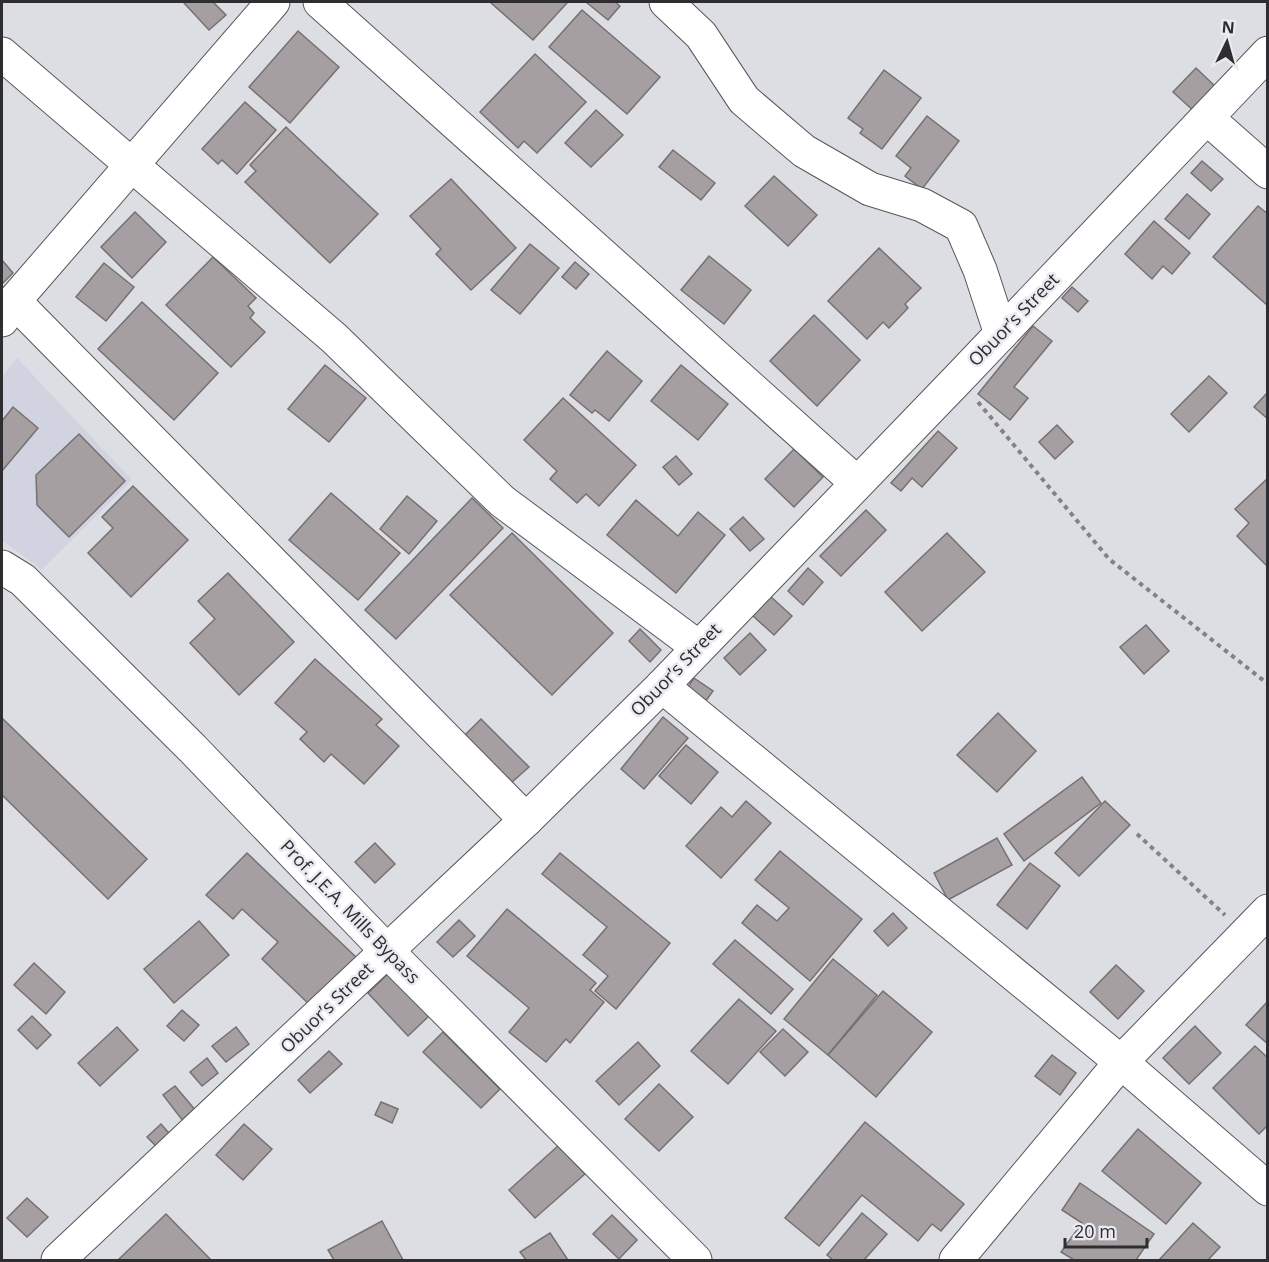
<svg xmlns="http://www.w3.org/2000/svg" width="1269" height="1262" font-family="'Open Sans',sans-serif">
<rect width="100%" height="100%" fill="#dddee4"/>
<path fill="#d1d3e1" d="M17,358l115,122 -90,90 -40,-30v-163z"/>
<g fill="#a69fa1" stroke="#777072" stroke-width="1.5">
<path d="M186,2h27l13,13 -17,15 -25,-27z"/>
<path d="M490,2h76l1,1 -34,37z"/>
<path d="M586,2h29l5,4 -12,14z"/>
<path d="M582,10l78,67 -33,37 -78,-67z"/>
<path d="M298,31l41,36 -49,56 -41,-36z"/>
<path d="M535,54l51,48 -49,51 -13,-12 -6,7 -38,-36z"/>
<path d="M1196,68l23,22 -22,24 -24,-22z"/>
<path d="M884,70l37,28 -39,51 -22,-16 3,-4 -15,-11z"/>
<path d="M245,102l31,28 -39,44 -15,-14 -4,4 -16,-15z"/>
<path d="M596,110l27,25 -32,32 -26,-24z"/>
<path d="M927,116l32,25 -37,48 -17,-13 6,-8 -15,-12z"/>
<path d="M286,127l92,87 -48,49 -85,-81 11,-11 -6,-6z"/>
<path d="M673,150l42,33 -14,17 -42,-33z"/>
<path d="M1202,161l21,18 -12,12 -20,-18z"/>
<path d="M774,176l43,39 -29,31 -43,-40z"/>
<path d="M451,179l65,69 -45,42 -35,-36 5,-5 -31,-33z"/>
<path d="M1187,194l23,20 -21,25 -24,-20z"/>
<path d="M1258,206l10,8 -1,91 -54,-48z"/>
<path d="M135,212l31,30 -34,36 -31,-31z"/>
<path d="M1154,221l36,32 -18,21 -9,-8 -11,13 -27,-25z"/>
<path d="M530,244l29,24 -39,46 -29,-24z"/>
<path d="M879,248l42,40 -16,16 3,4 -19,20 -6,-6 -16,17 -39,-38z"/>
<path d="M709,256l42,34 -27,34 -43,-34z"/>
<path d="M213,257l43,41 -8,8 6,7 -4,5 15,14 -34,35 -65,-62z"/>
<path d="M2,260l11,13 -11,11z"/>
<path d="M575,262l14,12 -13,15 -14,-12z"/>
<path d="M104,263l30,24 -28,34 -30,-24z"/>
<path d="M1072,287l16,14 -10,11 -16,-14z"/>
<path d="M142,302l76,71 -44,47 -76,-71z"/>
<path d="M814,315l46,45 -43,46 -47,-45z"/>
<path d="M1033,326l19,15 -38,46 14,11 -18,22 -32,-26z"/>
<path d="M607,351l35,30 -33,40 -14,-11 -3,3 -22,-18z"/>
<path d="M325,365l41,33 -37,44 -41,-33z"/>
<path d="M681,365l47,39 -30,36 -47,-39z"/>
<path d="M1209,376l18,17 -38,39 -18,-18z"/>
<path d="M1268,392v27l-14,-12z"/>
<path d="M563,398l73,67 -37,41 -13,-12 -9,9 -27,-24 7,-8 -33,-31z"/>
<path d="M13,407l25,21 -36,43v-50z"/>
<path d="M1057,425l16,17 -18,17 -16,-17z"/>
<path d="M938,431l19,17 -35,39 -10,-9 -11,13 -10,-8z"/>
<path d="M79,434l46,47 -56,56 -32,-32 -1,-30z"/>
<path d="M794,449l29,28 -29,30 -29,-28z"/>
<path d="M676,456l16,18 -13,11 -16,-18z"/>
<path d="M1268,478v89l-31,-31 12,-13 -14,-14z"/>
<path d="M133,486l55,54 -57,57 -43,-44 25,-25 -11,-11z"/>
<path d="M331,493l69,60 -42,47 -69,-60z"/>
<path d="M407,496l30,25 -28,33 -29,-25z"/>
<path d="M472,498l31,30 -107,111 -31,-29z"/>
<path d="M636,500l42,36 20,-24 27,23 -49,58 -69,-58z"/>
<path d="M866,510l20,20 -45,46 -21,-20z"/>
<path d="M743,517l21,22 -14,12 -20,-22z"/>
<path d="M512,533l101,100 -61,62 -102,-100z"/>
<path d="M947,533l38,39 -63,59 -37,-39z"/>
<path d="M808,568l15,14 -20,23 -15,-14z"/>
<path d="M228,573l66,69 -55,53 -49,-52 25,-24 -17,-18z"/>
<path d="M770,596l22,20 -18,19 -22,-20z"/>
<path d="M1146,625l23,26 -25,23 -24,-27z"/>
<path d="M640,629l21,21 -11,12 -21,-21z"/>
<path d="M750,633l16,17 -26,25 -16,-17z"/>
<path d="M315,659l67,60 -6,6 23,21 -35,38 -33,-30 -7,8 -24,-23 7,-7 -32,-29z"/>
<path d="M694,678l19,13 -10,14 -18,-14z"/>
<path d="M998,713l38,38 -39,41 -40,-37z"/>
<path d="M663,717l25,21 -44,51 -23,-20z"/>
<path d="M2,718l145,141 -39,40 -106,-104z"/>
<path d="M481,719l48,48 -18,16 -47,-47z"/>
<path d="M686,745l32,27 -27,32 -32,-28z"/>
<path d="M1082,777l19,26 -77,58 -20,-27z"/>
<path d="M746,801l25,22 -50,55 -35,-32 35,-39 11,10z"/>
<path d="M1105,801l25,24 -51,51 -24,-23z"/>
<path d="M997,838l15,27 -64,35 -14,-27z"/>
<path d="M375,843l20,21 -20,19 -20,-21z"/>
<path d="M780,851l82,68 -52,62 -68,-58 15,-18 20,16 12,-13 -34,-28z"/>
<path d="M247,853l111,106 -46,48 -50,-48 16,-17 -36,-33 -9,10 -27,-24z"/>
<path d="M560,853l110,90 -54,66 -21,-18 13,-15 -25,-21 24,-28 -65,-53z"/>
<path d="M1030,863l30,23 -33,43 -30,-24z"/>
<path d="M507,909l89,74 -6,7 14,12 -34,41 -4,-4 -20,23 -37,-30 20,-24 -62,-52z"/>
<path d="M893,913l14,15 -19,18 -14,-15z"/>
<path d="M459,920l16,16 -22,21 -16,-15z"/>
<path d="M199,921l30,34 -55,48 -30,-34z"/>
<path d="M735,940l58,49 -22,25 -58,-50z"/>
<path d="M833,959l44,36 -49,60 -44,-36z"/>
<path d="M34,963l31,29 -19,22 -32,-29z"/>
<path d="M1116,965l28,26 -26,28 -28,-27z"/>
<path d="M390,972l40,43 -22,21 -40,-43z"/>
<path d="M883,991l49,41 -56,65 -48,-42z"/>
<path d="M739,999l37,32 -48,53 -37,-33z"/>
<path d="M1267,1002l1,1v41l-22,-19z"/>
<path d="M182,1010l17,15 -15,16 -17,-15z"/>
<path d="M32,1016l19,19 -14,14 -19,-19z"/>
<path d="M1195,1026l26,27 -32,31 -26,-26z"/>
<path d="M117,1027l21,23 -38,36 -22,-23z"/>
<path d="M236,1027l13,17 -23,18 -14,-16z"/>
<path d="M783,1029l25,23 -23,24 -25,-24z"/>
<path d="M443,1032l57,57 -19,19 -58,-56z"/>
<path d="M638,1042l22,24 -41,39 -23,-24z"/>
<path d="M1255,1046l13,12v67l-9,9 -46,-46z"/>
<path d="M329,1051l13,13 -32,29 -12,-13z"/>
<path d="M1052,1055l24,18 -16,22 -25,-19z"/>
<path d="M207,1058l11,15 -16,13 -12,-14z"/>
<path d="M659,1084l34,33 -34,34 -34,-32z"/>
<path d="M175,1086l21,25 -13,10 -20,-26z"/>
<path d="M381,1102l17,7 -6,14 -17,-8z"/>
<path d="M865,1122l99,82 -23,27 -9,-7 -14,17 -56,-46 -43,51 -34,-28z"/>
<path d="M161,1124l13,15 -13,12 -14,-14z"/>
<path d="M244,1124l28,25 -29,31 -27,-25z"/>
<path d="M1138,1129l63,54 -35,41 -64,-53z"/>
<path d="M559,1145l26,29 -50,44 -26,-28z"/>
<path d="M1080,1183l74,51 -18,26h-62l-13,-8 21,-29 -20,-13z"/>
<path d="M27,1198l21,19 -21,20 -20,-19z"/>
<path d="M862,1213l25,21 -23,26h-31l-6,-5z"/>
<path d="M166,1214l45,46h-93z"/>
<path d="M612,1215l25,25 -18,19 -26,-25z"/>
<path d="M382,1221l21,39h-69l-6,-10z"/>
<path d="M1193,1223l27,24 -11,12 1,1h-51z"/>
<path d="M550,1233l18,27h-42l-6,-8z"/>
</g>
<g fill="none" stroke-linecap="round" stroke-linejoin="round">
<g stroke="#57585d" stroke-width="35">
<g id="minor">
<path d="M320,2l537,481"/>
<path d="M666,2l35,33 43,65 60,51 66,38 52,16 39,21 19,44 21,64"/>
<path d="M2,54l332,284 168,163 196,146"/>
<path d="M1207,118l61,54"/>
<path d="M14,301l512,519"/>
<path d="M2,320l12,-19 259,-299"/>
<path d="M2,567l21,13 170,169 194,202 308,309"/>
<path d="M662,686l459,376 -165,198"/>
<path d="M1268,911l-147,151 147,127"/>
<path d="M58,1260l468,-440 136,-134 297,-308 309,-325"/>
</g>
</g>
<g stroke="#828287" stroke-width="4" stroke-dasharray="4.5 4.5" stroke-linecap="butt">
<path d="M978,402l131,157 159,125"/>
<path d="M1137,834l88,81"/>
</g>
<use href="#minor" stroke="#fff" stroke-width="33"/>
</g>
<g text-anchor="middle" stroke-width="5" stroke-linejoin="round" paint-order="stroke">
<g font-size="18" fill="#2e2e31" stroke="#eaebf1">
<text transform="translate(1014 320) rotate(-46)" y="6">Obuor’s Street</text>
<text transform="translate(676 670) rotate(-46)" y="6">Obuor’s Street</text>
<text transform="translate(350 912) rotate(46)" y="6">Prof. J.E.A. Mills Bypass</text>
<text transform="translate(327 1008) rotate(-44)" y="6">Obuor’s Street</text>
</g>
</g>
<rect width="1269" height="1262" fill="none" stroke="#2e2e31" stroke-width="6"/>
<g transform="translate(1227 42) rotate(5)" stroke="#eaebf1" stroke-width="4.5" paint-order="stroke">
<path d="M0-4.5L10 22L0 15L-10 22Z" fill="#2e2e31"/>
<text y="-9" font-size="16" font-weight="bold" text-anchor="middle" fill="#2e2e31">N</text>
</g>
<path d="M1065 1238v9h82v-9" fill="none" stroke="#2e2e31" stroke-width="3"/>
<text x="1074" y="1238" font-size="18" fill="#2e2e31" stroke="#eaebf1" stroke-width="4.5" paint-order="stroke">20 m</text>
</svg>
